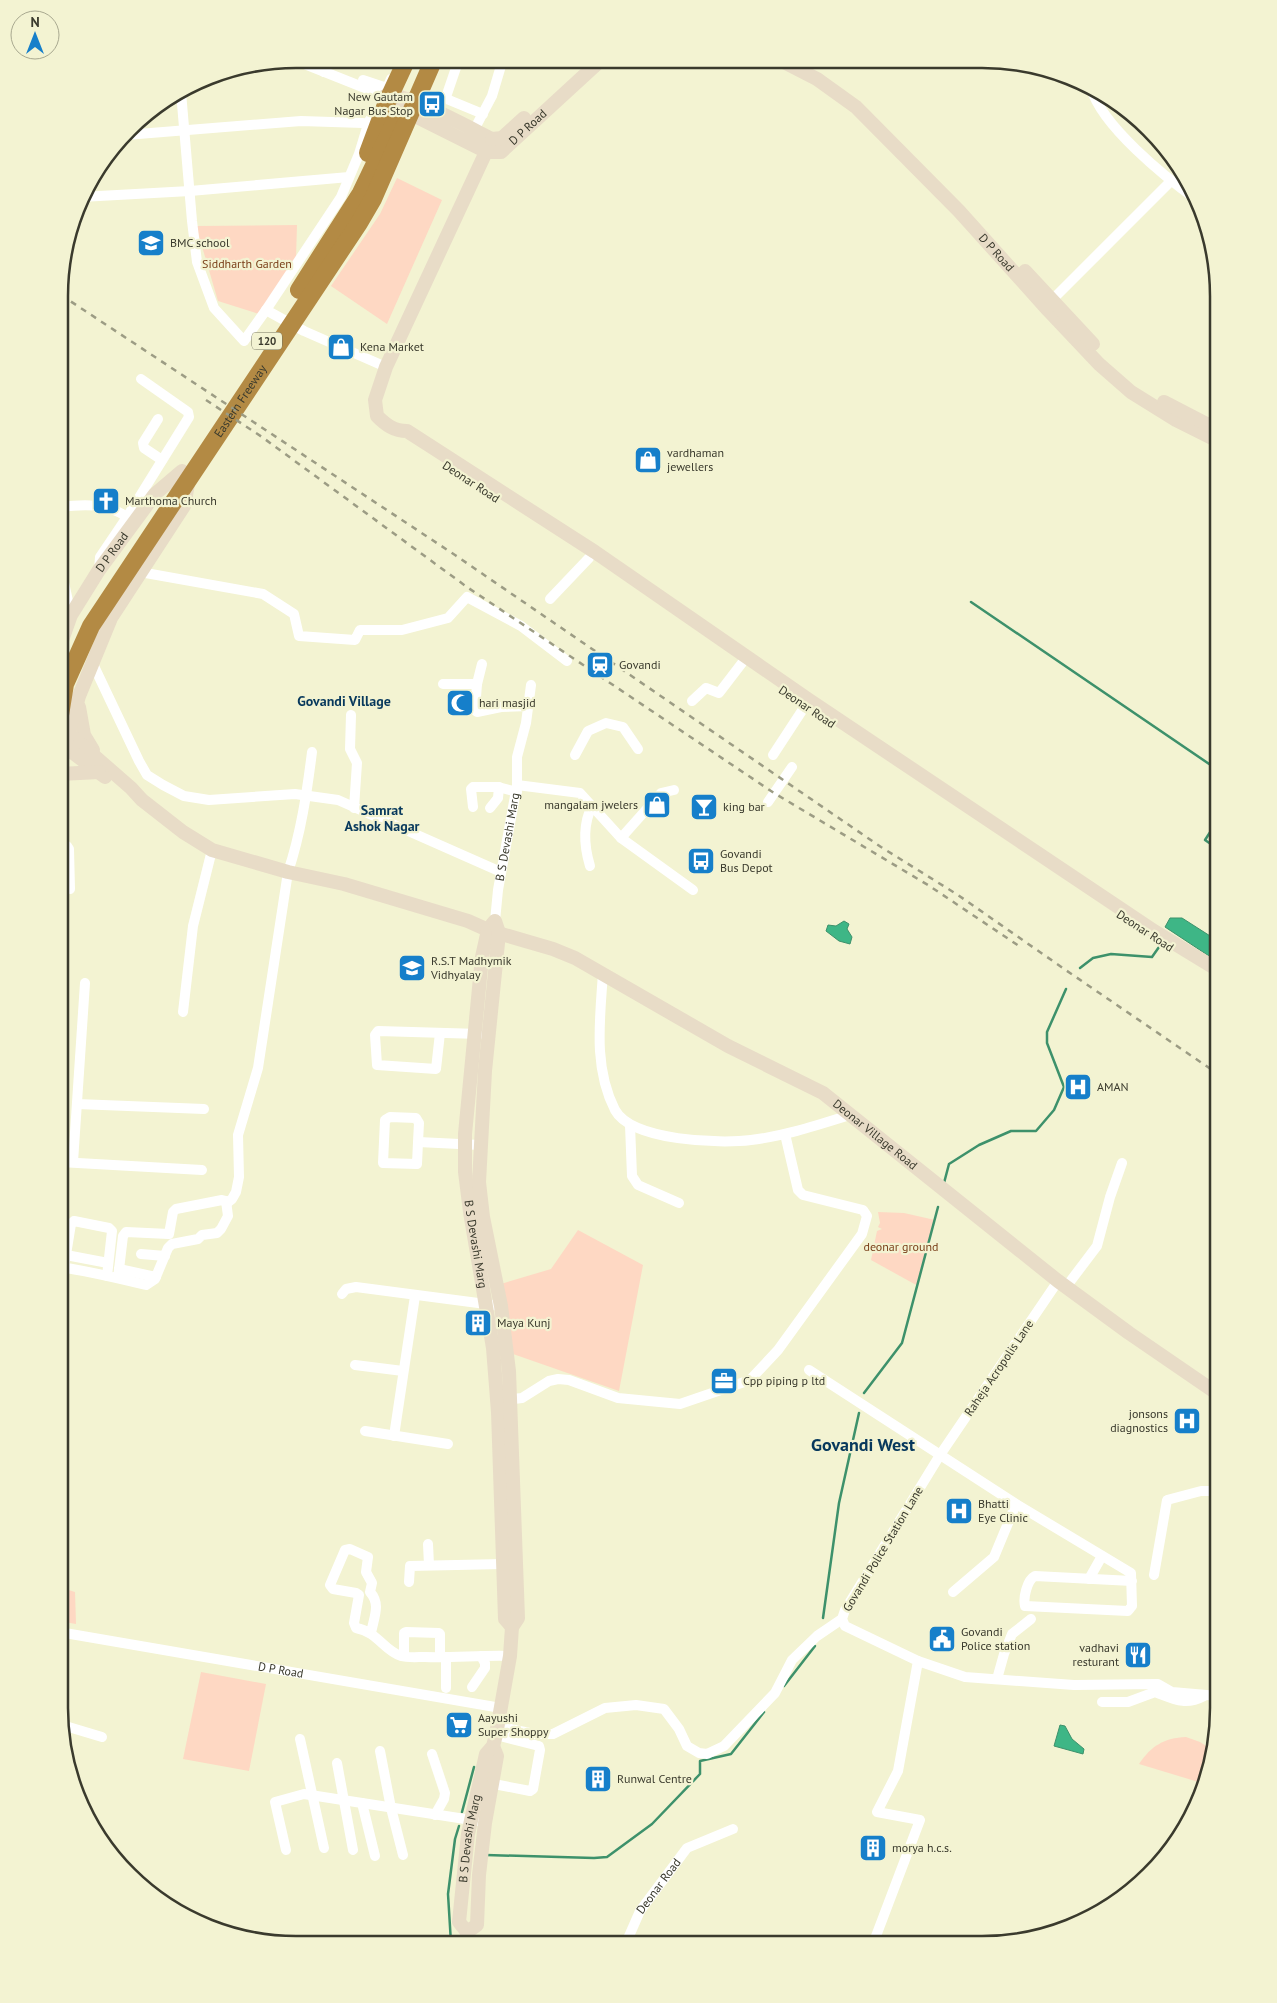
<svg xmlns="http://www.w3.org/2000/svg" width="1277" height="2003" font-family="'PT Sans',sans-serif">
<rect width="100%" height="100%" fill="#f3f3d2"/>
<g fill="#fed8c3">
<path d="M397,178l45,22 -55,124 -56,-38 49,-72z"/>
<path d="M297,225l-1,33 -37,56 -41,-13 -22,-75z"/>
<path d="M878,1212l26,1 31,7 -17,66 -47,-26 6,-29 5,-2 -4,-2 2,-4z"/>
<path d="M578,1230l65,35 -24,126 -106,-37 -19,-68 57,-17z"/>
<path d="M59,1587l16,5 1,32 -17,-3z"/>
<path d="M201,1672l65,12 -17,87 -66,-12z"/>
<path d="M1186,1737l14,5 12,8 -7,34 -66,-20c12,-18 25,-26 47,-27z"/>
</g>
<g fill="#3eb686" stroke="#3d916b">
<path d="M1170,918h12l36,23v21l-53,-35z"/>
<path d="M844,921l5,3 -2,5 5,8 -2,7 -11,-3 -13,-10 2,-6 8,1z"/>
<path d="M1060,1725l5,1 7,13 12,10 -1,5 -29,-8z"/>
</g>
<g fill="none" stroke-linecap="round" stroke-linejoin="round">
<g stroke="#3d916b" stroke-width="2.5">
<path d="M971,602l247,168"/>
<path d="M1218,849l-13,-9 13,-20"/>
<path d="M1080,968l13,-10 18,-4 41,3 7,-10"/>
<path d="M944,1183l5,-19 30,-19 32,-14h25l18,-21 10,-23 -17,-44v-11l19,-43"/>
<path d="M864,1393l38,-50 36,-136"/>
<path d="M823,1618l16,-115 20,-90"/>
<path d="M784,1686l31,-40"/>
<path d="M462,1812l12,-45"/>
<path d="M486,1855l108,3 13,-1 45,-33 48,-50v-13l31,-7 33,-42"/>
<path d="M451,1943l-3,-49 7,-55 4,-13"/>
</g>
<g stroke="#fff" stroke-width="10">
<path d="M292,59l93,37"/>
<path d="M459,59l-13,38 3,3 34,14"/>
<path d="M324,72l7,-13"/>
<path d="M363,80l24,8 4,-9"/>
<path d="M1091,88c11,38 74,89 106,112"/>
<path d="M181,92l11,129 5,41 17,46 30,33 22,-31 38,21 82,36"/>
<path d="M474,130l18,-34 11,-37"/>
<path d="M126,135l175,-14 62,2"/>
<path d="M81,197l109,-6 159,-14"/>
<path d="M1052,300l119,-119"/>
<path d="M266,310l75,-113 18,-43 10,-33 6,-8 8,-1"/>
<path d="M158,419l-15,24 1,5 18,12"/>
<path d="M60,507c24,-3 47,-4 67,10l-27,40 -1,13"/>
<path d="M127,517l62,-100 -1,-5 -47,-33"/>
<path d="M60,564l11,51"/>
<path d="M140,572l123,22 31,20 5,22 56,4 5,-10h42l46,-12 19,-21 54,29 46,35"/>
<path d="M550,599l39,-41"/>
<path d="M92,662l47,99 8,14 16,10 21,11 25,4 86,-6 43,6 163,72"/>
<path d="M443,684h34l-2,26 2,2 24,-5 28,-1"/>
<path d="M477,684l5,-20"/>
<path d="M692,701l14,-13 13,5 23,-30"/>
<path d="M351,715l-1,34 7,14 -3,45"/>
<path d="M575,755l13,-24 18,-8 17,4 15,22"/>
<path d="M773,755l36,-55"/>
<path d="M517,785v-28l9,-34 5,-38"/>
<path d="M768,802l24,-35"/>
<path d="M473,807l-2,-18 2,-2h25l19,5"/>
<path d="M490,808l8,-10 1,-11"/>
<path d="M621,838l40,-45 13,-3"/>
<path d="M60,845l7,1 2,3 1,40"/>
<path d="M590,866c-6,-20 -8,-40 2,-60"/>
<path id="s1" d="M495,921l3,-31 19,-105 63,8 41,45 72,52"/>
<path d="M603,973c-3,46 -10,94 12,137 17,31 105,34 136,30 34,-4 67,-15 99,-25"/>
<path d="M183,1012l10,-86 19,-76"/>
<path d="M440,1033l-4,36 -59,-4 -2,-30 3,-4 102,3"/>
<path d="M77,1104l127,5"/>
<path d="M630,1125l2,51 6,9 41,18"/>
<path d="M418,1142l-1,22 -34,-1 2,-43 5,-3 26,1 3,5 -1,19 62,3"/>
<path d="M60,1162l142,8"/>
<path d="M73,1162l12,-179"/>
<path d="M59,1191l2,-29"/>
<path d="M227,1203l5,-4 4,-7 3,-15 -1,-42 20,-67 30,-196c13,-39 19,-80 24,-120"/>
<path d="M141,1254l24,2"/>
<path d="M66,1255l42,8"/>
<path d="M59,1267c30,4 58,11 87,18l9,-6 13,-31 4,-4 26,-5 4,-4 15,-2 4,-4 7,-13 -2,-15 -4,-1 -46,9 -3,3 -4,22 -43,-2 -3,4 -5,42"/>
<path d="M64,1267l7,-43 3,-3 35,7 3,3 -5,45"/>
<path d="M119,1269l37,8"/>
<path d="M1066,1287l31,-41 13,-49 12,-34"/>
<path d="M342,1294l4,-5 10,-2 145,19"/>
<path d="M355,1365l48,6"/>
<path d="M809,1370l207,134 115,69 1,33 -4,5 -103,-5c-2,-8 2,-26 10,-30l97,5"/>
<path d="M505,1400l17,-2 27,-17 9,-2 11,1 49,18 62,6 70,-24 28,-30 84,-116 5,-18 -4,-6 -60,-15 -5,-5 -13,-56"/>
<path d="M365,1431l83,13"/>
<path d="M394,1436l21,-140"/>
<path d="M428,1544l1,21"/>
<path d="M1154,1575l13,-75 34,-9h17"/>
<path d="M1089,1579l13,-23"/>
<path d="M409,1582l1,-16 93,-2"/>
<path d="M953,1592l41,-35 22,-53"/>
<path id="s2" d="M59,1632l442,76"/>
<path d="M371,1633c3,-16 10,-29 -1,-41l2,-9 -6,-11 2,-15 -18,-8 -5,1 -15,35 3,4 23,4 3,2 -5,28 2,5c22,4 28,23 45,28 7,2 17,1 24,1 28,1 57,-2 85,-1"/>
<path d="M404,1656v-23l2,-1 33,1 1,1v23"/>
<path d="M446,1657v31"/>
<path d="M918,1661l47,16 109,8 84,-1 14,8 46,4"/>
<path d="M997,1679l7,-25 8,-20 19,-15"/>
<path d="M472,1687l13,-19v-5l-4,-7"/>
<path d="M1102,1702h26l27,-10c19,7 30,14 49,4"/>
<path d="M62,1725l40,12"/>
<path d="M497,1726l37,8h19l52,-26 31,-3 28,4 15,20 8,17 12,7 8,1 17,-8 51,-53 17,-33 25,-24 25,-17"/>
<path d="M300,1739l24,109"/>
<path d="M380,1751l11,57 12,47"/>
<path d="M432,1754l13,39 -1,6 -9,16"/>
<path d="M337,1763l16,87"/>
<path d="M494,1784l36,7 3,-2 7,-39 -1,-4 -43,-11"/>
<path d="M362,1803l13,53"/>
<path d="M286,1850l-11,-48 29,-8 174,27"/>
<path id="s3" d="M626,1943l14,-32 47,-63 46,-19"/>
<path d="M873,1944l47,-124 -43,-8 21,-41 20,-110 -73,-35 -3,-7 3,-9 95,-155 118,-174"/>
</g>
<g stroke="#e8dcc7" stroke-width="14">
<path id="s4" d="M780,60l37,19 39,28 103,104 89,99 51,54 32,28 45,28 42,21"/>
<path d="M492,139l-106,228 -11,33 2,16c9,9 17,15 30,15l188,121 214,148 345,231 64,39"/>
<path id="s5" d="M492,139c-19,-9 -90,-49 -107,-43l2,6 100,50h14l100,-92"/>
<path d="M492,139l10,-1 22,-20"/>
<path d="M1025,271l68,73"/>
<path d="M1164,402l54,28"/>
<path id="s6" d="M60,646l11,-31 28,-45 56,-76 27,-23"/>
<path d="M79,707l5,28 9,15"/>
<path id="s7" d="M60,726l71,62 11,12 41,32 29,18 76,22 56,12 124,37 20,9 65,19 22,9 153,88 95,47 235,188 71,52 89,61"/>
<path d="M60,743l45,34"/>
<path d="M60,764l19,-68 32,-78 73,-112 4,-22"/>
<path d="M60,774l39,-2"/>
<path id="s8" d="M493,923l-5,7 -6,27 -17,177v38l5,40 23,136 5,64 7,207 7,8"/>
<path d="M467,1932l10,-7 2,-50 6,-52 12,-67 -4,-10"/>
<path id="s9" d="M467,1943v-11l-8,-10 9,-88 18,-80 7,-8 3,-11 14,-79 2,-29 6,-9 -9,-247 -8,-65 -18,-89 -4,-35 6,-111 14,-138 -4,-12"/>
</g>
<g stroke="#b38a44" stroke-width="18">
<path d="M368,153l19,-51 20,-43"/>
<path d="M299,290l62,-97 33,-69"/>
<path id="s10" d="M60,715l5,-31 26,-58 268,-403 14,-24 61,-140"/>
</g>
<g stroke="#9c9c84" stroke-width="2.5" stroke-dasharray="6 6" stroke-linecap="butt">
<path d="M61,295l394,260 426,292 77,48 112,78 148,101"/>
<path d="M206,400l56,37 205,150 307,206 154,92 91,61"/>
</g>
</g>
<defs>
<g id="bus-square" transform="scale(1.4375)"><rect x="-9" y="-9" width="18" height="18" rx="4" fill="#167fca" stroke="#f3f3d2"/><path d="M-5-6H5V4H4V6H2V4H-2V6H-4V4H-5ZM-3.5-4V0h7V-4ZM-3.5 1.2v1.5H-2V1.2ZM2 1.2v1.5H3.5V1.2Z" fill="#fff"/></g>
<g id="school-square" transform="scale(1.4375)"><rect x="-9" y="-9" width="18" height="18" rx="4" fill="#167fca" stroke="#f3f3d2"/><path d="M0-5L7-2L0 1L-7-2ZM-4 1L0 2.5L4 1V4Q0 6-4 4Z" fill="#fff"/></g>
<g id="shop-square" transform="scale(1.4375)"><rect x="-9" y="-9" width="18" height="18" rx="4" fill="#167fca" stroke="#f3f3d2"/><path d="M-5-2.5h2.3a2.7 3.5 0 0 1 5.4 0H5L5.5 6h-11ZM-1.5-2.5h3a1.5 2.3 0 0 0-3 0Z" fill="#fff"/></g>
<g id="church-square" transform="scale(1.4375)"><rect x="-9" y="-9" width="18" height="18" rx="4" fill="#167fca" stroke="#f3f3d2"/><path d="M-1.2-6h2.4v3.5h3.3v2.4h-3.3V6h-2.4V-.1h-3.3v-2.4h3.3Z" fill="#fff"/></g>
<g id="station-square" transform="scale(1.4375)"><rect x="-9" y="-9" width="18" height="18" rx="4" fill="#167fca" stroke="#f3f3d2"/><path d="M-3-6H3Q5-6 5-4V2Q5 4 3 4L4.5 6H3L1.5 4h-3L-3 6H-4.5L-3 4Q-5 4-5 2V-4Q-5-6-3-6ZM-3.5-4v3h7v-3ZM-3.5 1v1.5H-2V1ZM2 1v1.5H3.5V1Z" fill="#fff"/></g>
<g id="mosque-square" transform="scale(1.4375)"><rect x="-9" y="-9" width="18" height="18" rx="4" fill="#167fca" stroke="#f3f3d2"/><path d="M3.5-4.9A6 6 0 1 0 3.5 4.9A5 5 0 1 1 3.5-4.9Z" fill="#fff"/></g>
<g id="bar-square" transform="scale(1.4375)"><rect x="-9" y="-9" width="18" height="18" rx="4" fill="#167fca" stroke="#f3f3d2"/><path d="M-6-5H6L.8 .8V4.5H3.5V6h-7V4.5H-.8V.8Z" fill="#fff"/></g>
<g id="hospital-square" transform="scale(1.4375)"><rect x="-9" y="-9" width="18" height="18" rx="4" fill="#167fca" stroke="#f3f3d2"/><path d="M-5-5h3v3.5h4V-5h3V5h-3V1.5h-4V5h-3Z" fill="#fff"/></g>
<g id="building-square" transform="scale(1.4375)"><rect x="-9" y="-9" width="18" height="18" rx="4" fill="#167fca" stroke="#f3f3d2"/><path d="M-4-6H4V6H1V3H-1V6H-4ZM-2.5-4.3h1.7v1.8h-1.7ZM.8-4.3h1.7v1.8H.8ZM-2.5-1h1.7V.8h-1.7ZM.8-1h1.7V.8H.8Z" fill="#fff"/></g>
<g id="office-square" transform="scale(1.4375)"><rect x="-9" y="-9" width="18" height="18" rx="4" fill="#167fca" stroke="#f3f3d2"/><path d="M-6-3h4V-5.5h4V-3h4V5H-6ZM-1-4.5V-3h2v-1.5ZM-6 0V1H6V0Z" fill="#fff"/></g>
<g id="civic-square" transform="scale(1.4375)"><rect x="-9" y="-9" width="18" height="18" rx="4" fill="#167fca" stroke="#f3f3d2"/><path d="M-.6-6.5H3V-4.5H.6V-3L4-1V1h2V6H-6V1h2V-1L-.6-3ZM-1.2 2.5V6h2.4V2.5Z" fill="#fff"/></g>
<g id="restaurant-square" transform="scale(1.4375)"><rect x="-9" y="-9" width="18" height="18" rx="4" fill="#167fca" stroke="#f3f3d2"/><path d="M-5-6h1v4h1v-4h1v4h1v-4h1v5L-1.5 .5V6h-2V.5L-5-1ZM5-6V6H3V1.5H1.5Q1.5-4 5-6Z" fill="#fff"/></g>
<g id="supermarket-square" transform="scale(1.4375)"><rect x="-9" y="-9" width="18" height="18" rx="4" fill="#167fca" stroke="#f3f3d2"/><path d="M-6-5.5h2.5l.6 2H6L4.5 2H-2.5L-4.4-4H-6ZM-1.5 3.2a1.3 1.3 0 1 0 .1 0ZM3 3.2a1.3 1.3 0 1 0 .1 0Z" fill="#fff"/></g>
</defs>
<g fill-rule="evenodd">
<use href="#bus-square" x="432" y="104"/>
<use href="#school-square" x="151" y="243"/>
<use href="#shop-square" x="341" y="347"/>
<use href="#shop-square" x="648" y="460"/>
<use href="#church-square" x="106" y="501"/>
<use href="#station-square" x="600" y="665"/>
<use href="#mosque-square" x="460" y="703"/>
<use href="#shop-square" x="657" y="805"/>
<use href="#bar-square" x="704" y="807"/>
<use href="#bus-square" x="701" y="861"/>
<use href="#school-square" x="412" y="968"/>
<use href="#hospital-square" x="1078" y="1087"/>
<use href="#building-square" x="478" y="1323"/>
<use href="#office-square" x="724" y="1381"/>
<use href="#hospital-square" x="1187" y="1421"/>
<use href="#hospital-square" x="959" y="1511"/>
<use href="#civic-square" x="942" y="1639"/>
<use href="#restaurant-square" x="1138" y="1655"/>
<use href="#supermarket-square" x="459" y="1725"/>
<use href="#building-square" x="598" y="1779"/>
<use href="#building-square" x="873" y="1848"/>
</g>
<g text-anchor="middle" stroke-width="4.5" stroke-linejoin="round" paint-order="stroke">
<rect fill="#f3f3d2" stroke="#72725e" stroke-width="1" x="252" y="332.5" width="30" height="17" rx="4"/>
<g font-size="11" font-weight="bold" fill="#3a3a2d">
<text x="267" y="345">120</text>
</g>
<g font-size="12" fill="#3a3a2d" stroke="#f3f3d2" text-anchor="start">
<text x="413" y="101" text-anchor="end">New Gautam<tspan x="413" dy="14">Nagar Bus Stop</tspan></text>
<text x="170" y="247">BMC school</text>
<text x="360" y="351">Kena Market</text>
<text x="667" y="457">vardhaman<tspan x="667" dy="14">jewellers</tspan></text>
<text x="125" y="505">Marthoma Church</text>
<text x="619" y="669">Govandi</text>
<text x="479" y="707">hari masjid</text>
<text x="638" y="809" text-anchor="end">mangalam jwelers</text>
<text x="723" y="811">king bar</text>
<text x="720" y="858">Govandi<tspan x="720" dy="14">Bus Depot</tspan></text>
<text x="431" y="965">R.S.T Madhymik<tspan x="431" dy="14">Vidhyalay</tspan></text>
<text x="1097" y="1091">AMAN</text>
<text x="497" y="1327">Maya Kunj</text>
<text x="743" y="1385">Cpp piping p ltd</text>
<text x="1168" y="1418" text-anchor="end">jonsons<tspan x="1168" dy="14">diagnostics</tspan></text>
<text x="978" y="1508">Bhatti<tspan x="978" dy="14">Eye Clinic</tspan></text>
<text x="961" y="1636">Govandi<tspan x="961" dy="14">Police station</tspan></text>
<text x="1119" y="1652" text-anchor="end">vadhavi<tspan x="1119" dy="14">resturant</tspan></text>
<text x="478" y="1722">Aayushi<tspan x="478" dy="14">Super Shoppy</tspan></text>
<text x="617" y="1783">Runwal Centre</text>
<text x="892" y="1852">morya h.c.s.</text>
</g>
<g font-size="12" fill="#3a3a2d" stroke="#f3f3d2">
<text dy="4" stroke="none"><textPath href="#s5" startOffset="285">D P Road</textPath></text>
<text dy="4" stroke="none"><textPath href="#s4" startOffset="292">D P Road</textPath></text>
<text dy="4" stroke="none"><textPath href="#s10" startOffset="365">Eastern Freeway</textPath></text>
<text transform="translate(471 482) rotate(33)" y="4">Deonar Road</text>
<text dy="4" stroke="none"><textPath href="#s6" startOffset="108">D P Road</textPath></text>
<text transform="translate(807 707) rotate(34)" y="4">Deonar Road</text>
<text dy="4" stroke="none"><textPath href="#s1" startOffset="85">B S Devashi Marg</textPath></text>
<text transform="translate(1145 931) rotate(33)" y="4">Deonar Road</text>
<text dy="4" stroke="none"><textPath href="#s7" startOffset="925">Deonar Village Road</textPath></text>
<text dy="4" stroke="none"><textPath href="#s8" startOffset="325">B S Devashi Marg</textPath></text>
<text transform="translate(999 1368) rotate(-56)" y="4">Raheja Acropolis Lane</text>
<text transform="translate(883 1549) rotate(-59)" y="4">Govandi Police Station Lane</text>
<text dy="4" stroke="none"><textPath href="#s2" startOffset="225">D P Road</textPath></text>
<text dy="4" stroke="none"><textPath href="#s9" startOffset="108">B S Devashi Marg</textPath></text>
<text dy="4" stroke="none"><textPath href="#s3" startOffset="66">Deonar Road</textPath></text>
</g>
<g font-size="12" fill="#7b411b" stroke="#f3f3d2">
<text x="247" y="268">Siddharth Garden</text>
<text x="901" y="1251">deonar ground</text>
</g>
<g font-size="14" font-weight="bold" fill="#07385c" stroke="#f3f3d2">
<text x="344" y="706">Govandi Village</text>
<text x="382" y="815">Samrat<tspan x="382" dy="16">Ashok Nagar</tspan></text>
</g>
<g font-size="18" font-weight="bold" fill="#07385c" stroke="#f3f3d2">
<text x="863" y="1451">Govandi West</text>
</g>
</g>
<path d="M0 0H1277V2003H0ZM296 68H982A228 228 0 0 1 1210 296V1708A228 228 0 0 1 982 1936H296A228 228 0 0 1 68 1708V296A228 228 0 0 1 296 68Z" fill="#f3f3d2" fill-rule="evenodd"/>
<path fill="none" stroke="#3a3a2d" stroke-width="2.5" d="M296 68H982A228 228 0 0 1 1210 296V1708A228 228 0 0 1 982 1936H296A228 228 0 0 1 68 1708V296A228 228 0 0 1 296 68Z"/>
<g transform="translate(35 35)"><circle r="24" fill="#f3f3d2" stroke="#a9a990"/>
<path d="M0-4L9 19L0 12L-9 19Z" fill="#167fca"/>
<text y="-8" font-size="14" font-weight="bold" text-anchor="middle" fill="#3a3a2d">N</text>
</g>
</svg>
